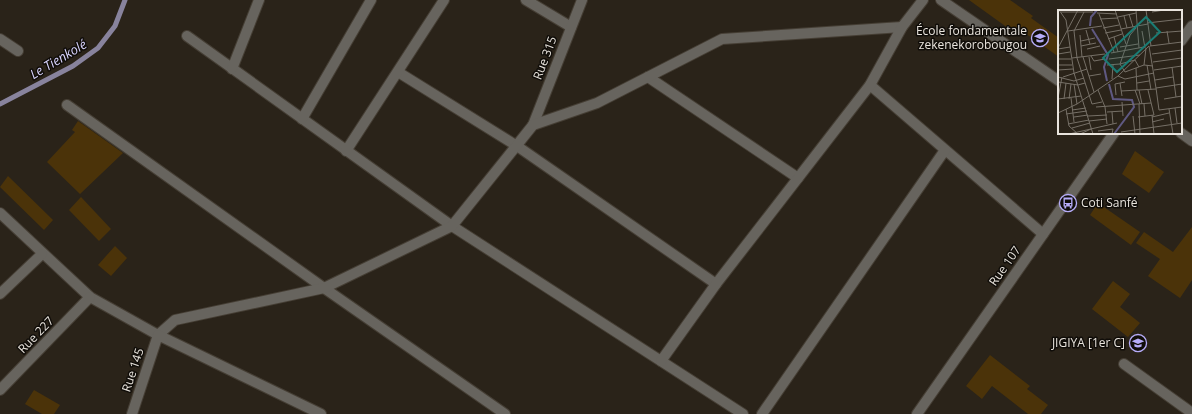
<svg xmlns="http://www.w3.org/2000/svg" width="1192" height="414" font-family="'Open Sans',sans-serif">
<rect width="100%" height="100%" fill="#2a2319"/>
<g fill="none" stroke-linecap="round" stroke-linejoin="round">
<path stroke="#88839d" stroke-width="5" d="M0,104l73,-38 25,-18 17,-22 10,-26"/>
</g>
<g fill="#4b3309">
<path d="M969,0h41l23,16 -2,2 28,20v19l-37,-26 -3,5z"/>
<path d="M78,121l45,32 -43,41 -33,-32 28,-30 -3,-2z"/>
<path d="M1135,151l29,21 -15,21 -27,-19z"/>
<path d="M8,176l45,44 -9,10 -44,-43z"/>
<path d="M81,197l30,32 -12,12 -30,-31z"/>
<path d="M1098,203l42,29 -9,13 -41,-30z"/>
<path d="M1192,227v53l-12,18 -32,-22 12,-17 -24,-16 8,-11 29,20z"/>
<path d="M115,246l12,12 -16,18 -13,-11z"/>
<path d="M1113,281l17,13 -10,13 20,16 -12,14 -36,-28z"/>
<path d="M990,355l40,31 -3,3 21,16 -7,9h-13l-36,-28 -10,13 -16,-13z"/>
<path d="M34,390l26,15 -6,9h-12l-17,-10z"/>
</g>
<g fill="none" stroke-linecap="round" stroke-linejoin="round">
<g stroke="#453e34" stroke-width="12">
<g id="minor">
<path d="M526,0l45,27"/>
<path d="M941,0l118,81"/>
<path d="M187,36l265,190 291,188"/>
<path d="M0,39l18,12"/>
<path d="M1181,41l11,-15"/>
<path d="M232,69l27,-69"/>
<path d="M398,72l119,74 199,138"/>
<path d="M648,77l150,101"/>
<path d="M870,85l173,149"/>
<path d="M67,105l257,183 181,126"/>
<path d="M302,119l69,-119"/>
<path d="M533,125l49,-125"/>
<path d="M1181,133l11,8"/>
<path d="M346,151l98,-151"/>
<path d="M0,213l90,84 68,38 17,-15 149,-32 128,-62 81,-101 64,-22 125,-64 180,-12"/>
<path d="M0,294l42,-40"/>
<path d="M661,361l55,-77 154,-199 32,-58 21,-27"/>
<path d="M1124,364l68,49"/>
<path d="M0,390l90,-93"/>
<path d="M132,414l26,-79 163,79"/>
<path d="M762,414l183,-264"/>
<path d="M917,414l197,-281"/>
</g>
</g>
<use href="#minor" stroke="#67645e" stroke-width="10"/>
</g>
<defs>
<g id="school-ring" transform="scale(0.9)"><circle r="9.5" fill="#100d09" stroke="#b6acf8" stroke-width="1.5"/><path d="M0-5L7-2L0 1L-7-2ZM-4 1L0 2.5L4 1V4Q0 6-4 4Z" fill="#b6acf8"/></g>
<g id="bus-ring" transform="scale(0.9)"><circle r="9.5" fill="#100d09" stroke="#b6acf8" stroke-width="1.5"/><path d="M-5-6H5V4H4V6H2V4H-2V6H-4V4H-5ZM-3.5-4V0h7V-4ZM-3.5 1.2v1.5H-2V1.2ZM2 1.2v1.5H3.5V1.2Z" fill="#b6acf8"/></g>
</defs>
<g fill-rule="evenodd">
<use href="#school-ring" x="1040" y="38"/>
<use href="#bus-ring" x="1068" y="203"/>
<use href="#school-ring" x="1138" y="343"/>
</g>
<g text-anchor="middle" stroke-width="3" stroke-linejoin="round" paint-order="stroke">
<g font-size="12" fill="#e9e4dd" stroke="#100d09" text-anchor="end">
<text x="1027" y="35">École fondamentale<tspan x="1027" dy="14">zekenekorobougou</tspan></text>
<text x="1081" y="207" text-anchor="start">Coti Sanfé</text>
<text x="1125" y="347">JIGIYA [1er C]</text>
</g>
<g font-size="12" fill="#e9e4dd" stroke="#100d09">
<text transform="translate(545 58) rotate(-69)" y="4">Rue 315</text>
<text transform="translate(1005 266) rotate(-55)" y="4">Rue 107</text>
<text transform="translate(36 335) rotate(-46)" y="4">Rue 227</text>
<text transform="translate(133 370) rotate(-72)" y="4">Rue 145</text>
</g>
<g font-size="13" font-style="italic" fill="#dad5ff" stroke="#100d09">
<text transform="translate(58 59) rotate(-31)" y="5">Le Tienkolé</text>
</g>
</g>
<g transform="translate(1058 10)">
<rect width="124" height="124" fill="#2a2319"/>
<path fill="none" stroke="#5f5982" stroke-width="2" d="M32,16l1,-9 6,-7M34,19l16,26 -4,12 3,14M51,74l4,15 19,1 2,7 -20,27"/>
<path fill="none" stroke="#767067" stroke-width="1" d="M1,0l7,10 8,53 19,61M57,0l11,34M78,0l3,38M88,0l5,36M3,2h32M26,2l-10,19 3,27 15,46 10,-2M94,2l12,-2M39,3l20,1M41,4l15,38M71,4l4,13M66,6l3,12M60,7l18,-4M42,9l18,-1M89,13l35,-4M45,18l16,-3M63,19l27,-5M28,20l4,14M10,21l34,-5M84,21l3,17M109,21l2,12M47,23l16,-3M98,23l26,-2M22,25l2,22M56,27l4,15M50,29l14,-5M23,31l14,-3M23,36l15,-3M92,36l32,-4M62,37l18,-3M0,38l20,-38M0,39l12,-2M29,39l13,-3M53,43l33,-6M0,44l12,-2M94,44l30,-4M33,46l3,5 11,-2M25,47l11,35M31,47l2,13M14,48l33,-4M0,49h13M51,49l31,-4M95,52l29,-4M0,55h14M49,55l13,-1 10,-29 6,-7M86,55l2,-17M89,55l4,25M81,57l-4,-7 -15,4 5,8 19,-7 9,1M114,57l4,30M78,58l1,22M0,60l15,-1M96,60l28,-4M31,66l12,-2M60,66l7,3 29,-6M0,67l16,4 10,-3M5,67l24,-8M54,69l1,-14M97,70l18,-3M0,72l20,3 7,-2M62,73l2,13M79,73l12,-2M16,74l3,20M98,78l3,22 23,-3M40,80l7,17 2,17M77,80l5,14M81,80l3,14M63,81l35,-2M58,85l-1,-11 10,-2M0,88l4,-21M13,88l3,24M0,89l23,-3M6,89l2,-16M11,89l2,-15M106,89l18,-3M64,92l1,14M81,94l1,30M86,94l1,12M38,97l55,-4M117,98l2,15M8,99l3,17 9,8M111,99l4,25M14,100l14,-2M49,102l16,-1M54,102l1,12M0,103l19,-9 41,-28 31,-30 7,42 26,-4M8,104l21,-3M94,105l2,19M30,106l19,-1M75,106l2,18M16,107l14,-2M80,107l16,-2 -6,-25M94,107l17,-4M31,111l18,-2M94,112l12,-3M10,114l21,-4M14,118l18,-5M40,121l15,-2 -1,5M63,122l61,-9M11,124l48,-11M22,124l11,-5"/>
<path fill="#1a7c74" fill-opacity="0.15" stroke="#1a7c74" stroke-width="2" d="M88,7l14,15 -43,40 -14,-14z"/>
<rect width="124" height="124" fill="none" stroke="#e9e4dd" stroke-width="2"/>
</g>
</svg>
